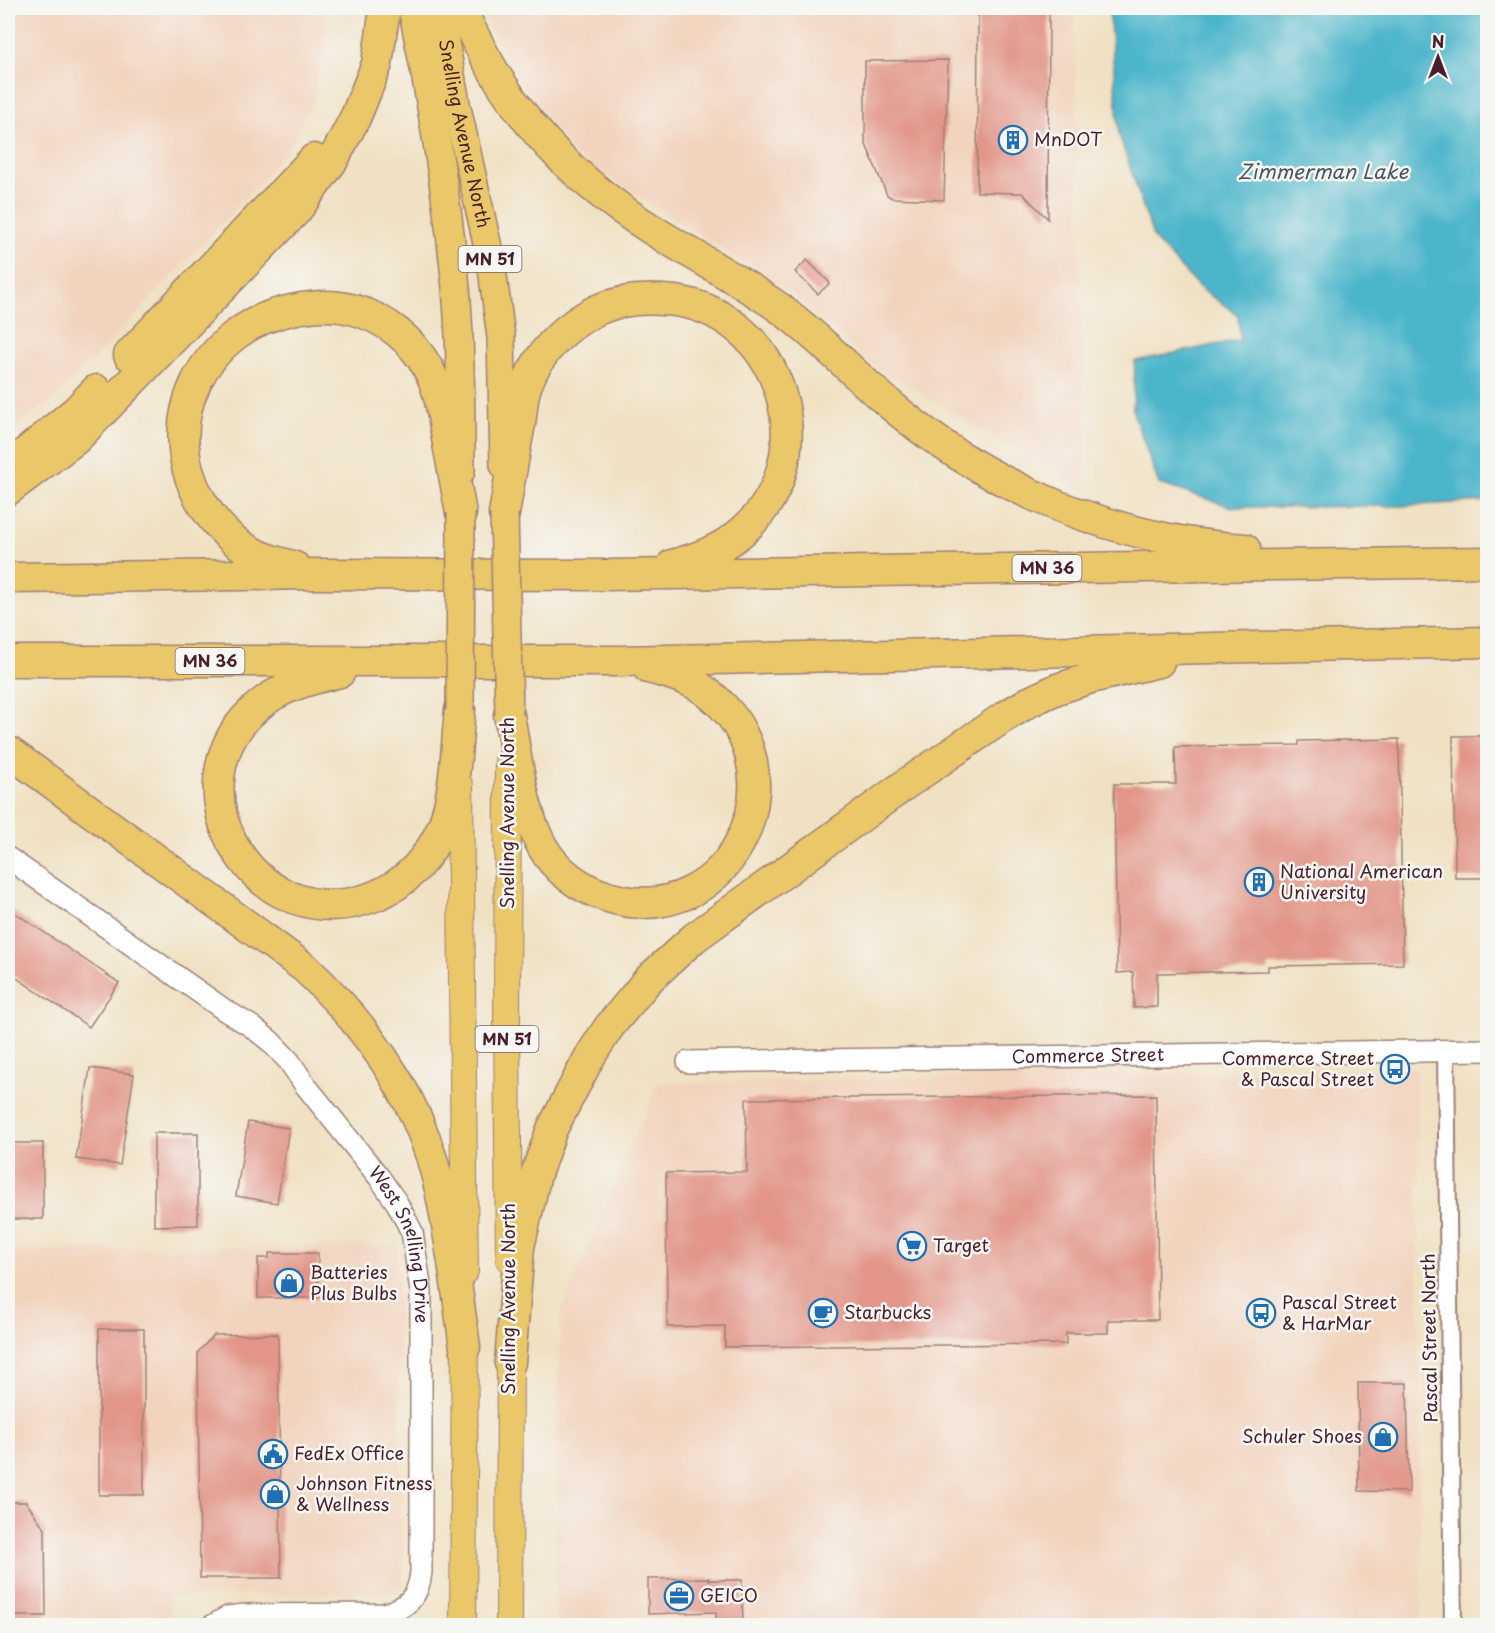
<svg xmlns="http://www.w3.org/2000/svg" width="1495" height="1633" font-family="'Playpen Sans',sans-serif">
<rect width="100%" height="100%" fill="#f6f6f2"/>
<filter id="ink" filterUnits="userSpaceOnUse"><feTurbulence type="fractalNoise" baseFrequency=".0167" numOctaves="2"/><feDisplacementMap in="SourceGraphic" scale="12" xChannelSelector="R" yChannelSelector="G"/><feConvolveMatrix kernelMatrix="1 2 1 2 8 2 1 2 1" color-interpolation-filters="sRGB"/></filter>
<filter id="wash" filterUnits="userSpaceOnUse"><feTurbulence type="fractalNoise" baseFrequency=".008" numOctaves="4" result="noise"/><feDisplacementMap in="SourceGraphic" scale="24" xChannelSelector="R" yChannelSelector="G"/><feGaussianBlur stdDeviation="1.35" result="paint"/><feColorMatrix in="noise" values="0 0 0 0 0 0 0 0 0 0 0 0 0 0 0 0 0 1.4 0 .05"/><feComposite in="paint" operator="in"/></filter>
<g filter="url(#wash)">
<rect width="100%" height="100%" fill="#f0e1c3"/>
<g fill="#f2d4be">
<path d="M8,8h316l3,13 -4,35 -10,44 -19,38 -27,37 -165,176 -47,46 -47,37z"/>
<path d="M480,8h594l12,484 -211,-125 -83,-74 -216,-137 -59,-78z"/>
<path d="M1417,1069l4,556h-865l-1,-79 6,-236 97,-227z"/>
<path d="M397,1245l6,347 -233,4 1,29h-163v-374z"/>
</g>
<path fill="#4cb5ca" stroke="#4b6a7a" stroke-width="1.5" d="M1109,8h378v493l-88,5 -166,1 -74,-23 -26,-72 2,-51 105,-21 -2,-25 -38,-27 -46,-49 -35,-105z"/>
<g id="blocks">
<g fill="#e29588">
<path d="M978,8h71l-1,211 -26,-26 -45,-1z"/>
<path d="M948,60l-4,140 -52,-2 -5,-3 -22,-53v-81z"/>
<path d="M807,260l23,23 -12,11 -23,-22z"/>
<path d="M1453,736h35v142h-33z"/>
<path d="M1399,739l4,225 -135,2v5l-111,2v34l-23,1 -1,-36 -16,1 -3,-189h62l-1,-37 124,-2v-4z"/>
<path d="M8,908l111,75 -30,44 -81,-55z"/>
<path d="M90,1068l44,6 -14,91 -44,-6z"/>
<path d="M1156,1095l2,225h-50v13h-42v11l-341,3v-21l-58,1 -1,-154 81,-1 -1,-73z"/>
<path d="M248,1122l41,6 -12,75 -41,-7z"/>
<path d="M154,1133h44v92l-44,1z"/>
<rect x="8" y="1143" width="35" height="76"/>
<path d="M269,1253h49v45h-60v-40h11z"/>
<rect x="99" y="1329" width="45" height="166"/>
<path d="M278,1334l3,244h-81l-2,-226 16,-17z"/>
<path d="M1358,1383h49l2,109 -50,-1z"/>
<path d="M8,1502h18l19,27 1,87h-38z"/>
<path d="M709,1578v2h33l1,46h-27v-14l-68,2v-35z"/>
</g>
</g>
</g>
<g filter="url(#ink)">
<use href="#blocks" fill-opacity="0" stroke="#9d8077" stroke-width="1.5"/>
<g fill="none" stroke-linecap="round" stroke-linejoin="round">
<g stroke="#9d8077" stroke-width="20">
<path id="minor" d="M1446,1051l7,575"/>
</g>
<g stroke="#9d8077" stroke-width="24">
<g id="tertiary">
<path id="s1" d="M8,858l218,153 25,15 19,15 19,20 17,25 73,91 18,26 15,29 9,59v281c-2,24 -14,37 -38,42l-138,1 -17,2 -16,9"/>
<path id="s2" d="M688,1062l800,-12"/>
</g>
</g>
<g stroke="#9d8077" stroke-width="28">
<g id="primary">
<path d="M508,762l-1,258 2,239"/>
<path d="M460,786l5,485"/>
<path d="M463,1626l2,-297"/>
<path d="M509,1626l1,-282"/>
</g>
</g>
<g stroke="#9d8077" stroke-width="30">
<g id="trunk">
<path d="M412,8c19,92 35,186 44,280 5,60 5,122 5,183"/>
<path id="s3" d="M439,8l17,95 35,158 10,76 3,128"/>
</g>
</g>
<g stroke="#9d8077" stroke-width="33">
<g id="motorway">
<path d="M461,8c42,96 101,165 190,221 43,27 89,51 130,80 41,30 74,67 112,98 99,83 223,133 352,142"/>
<path d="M129,355l185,-196"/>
<path d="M24,454l53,-44 19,-20"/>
<path d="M8,490l68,-51 220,-228 37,-51 23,-44 21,-52 8,-56"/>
<path d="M504,514c5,-30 10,-60 16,-90 2,-12 2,-28 7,-40 12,-33 40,-59 70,-74 22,-10 43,-12 67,-10 118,6 167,161 74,235 -20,16 -42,24 -66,30"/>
<path d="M295,567c-13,-4 -27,-7 -39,-13 -23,-11 -42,-31 -55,-53 -46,-80 3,-174 91,-191 21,-5 42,-6 63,0 31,9 57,30 73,58 11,20 14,43 18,65 5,27 10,53 15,80"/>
<path d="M8,578l310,-4 288,1 882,-13"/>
<path d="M8,661h611l869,-19"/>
<path d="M340,672c-23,6 -47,11 -68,24 -117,75 -23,250 103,200 31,-12 55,-39 68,-70 13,-34 13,-80 17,-116"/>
<path d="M509,715c8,42 12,93 33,131 13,24 38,42 63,50 129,44 211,-138 90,-212 -15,-8 -31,-12 -47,-16"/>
<path d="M8,751l297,217c62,58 113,129 133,213 13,55 19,111 27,166"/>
<path d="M510,1363l9,-116 17,-73 16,-45 37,-71 20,-31 39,-47 46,-42 212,-154 98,-67 25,-15 28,-13 34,-11 68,-16"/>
</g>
</g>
<use href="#minor" stroke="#fff" stroke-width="16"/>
<use href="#tertiary" stroke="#fff" stroke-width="21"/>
<use href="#primary" stroke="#eac769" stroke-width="26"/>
<use href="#trunk" stroke="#eac769" stroke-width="27"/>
<use href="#motorway" stroke="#eac769" stroke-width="30"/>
<g stroke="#9d8077" stroke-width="30" stroke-linecap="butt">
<g id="trunk-bridge">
<path d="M504,514l5,201"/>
<path d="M460,710l1,-197"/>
</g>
</g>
<use href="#trunk-bridge" stroke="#eac769" stroke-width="27"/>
</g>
</g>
<defs>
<g id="building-ring" transform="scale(1.5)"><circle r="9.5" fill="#f6f6f2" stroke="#1f6fb2" stroke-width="1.5"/><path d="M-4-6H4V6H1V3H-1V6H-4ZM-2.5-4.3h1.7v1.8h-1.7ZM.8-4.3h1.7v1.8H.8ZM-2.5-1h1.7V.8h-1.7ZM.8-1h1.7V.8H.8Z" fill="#1f6fb2"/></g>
<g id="bus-ring" transform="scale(1.5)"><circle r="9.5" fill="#f6f6f2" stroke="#1f6fb2" stroke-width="1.5"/><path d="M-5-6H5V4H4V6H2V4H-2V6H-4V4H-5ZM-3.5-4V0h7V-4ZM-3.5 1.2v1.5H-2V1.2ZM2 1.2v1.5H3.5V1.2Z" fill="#1f6fb2"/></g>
<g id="supermarket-ring" transform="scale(1.5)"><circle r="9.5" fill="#f6f6f2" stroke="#1f6fb2" stroke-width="1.5"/><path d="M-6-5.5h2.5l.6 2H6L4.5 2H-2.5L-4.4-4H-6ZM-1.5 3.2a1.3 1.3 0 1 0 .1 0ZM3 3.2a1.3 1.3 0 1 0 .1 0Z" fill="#1f6fb2"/></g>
<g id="shop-ring" transform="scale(1.5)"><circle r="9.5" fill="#f6f6f2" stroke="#1f6fb2" stroke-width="1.5"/><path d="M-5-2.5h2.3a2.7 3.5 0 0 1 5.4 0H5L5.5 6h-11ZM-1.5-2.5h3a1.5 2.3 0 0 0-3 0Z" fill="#1f6fb2"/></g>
<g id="cafe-ring" transform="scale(1.5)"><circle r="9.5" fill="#f6f6f2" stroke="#1f6fb2" stroke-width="1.5"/><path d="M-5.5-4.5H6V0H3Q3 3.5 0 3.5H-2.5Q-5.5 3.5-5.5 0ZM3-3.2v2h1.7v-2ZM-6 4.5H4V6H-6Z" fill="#1f6fb2"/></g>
<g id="civic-ring" transform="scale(1.5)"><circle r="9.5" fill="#f6f6f2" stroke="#1f6fb2" stroke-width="1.5"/><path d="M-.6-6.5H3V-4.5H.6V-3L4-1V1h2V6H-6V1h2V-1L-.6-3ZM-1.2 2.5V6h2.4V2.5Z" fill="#1f6fb2"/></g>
<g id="office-ring" transform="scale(1.5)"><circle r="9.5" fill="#f6f6f2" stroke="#1f6fb2" stroke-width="1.5"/><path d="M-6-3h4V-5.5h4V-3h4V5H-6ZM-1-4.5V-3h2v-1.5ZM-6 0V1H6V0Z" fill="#1f6fb2"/></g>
</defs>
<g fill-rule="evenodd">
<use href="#building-ring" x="1013" y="140"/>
<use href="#building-ring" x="1259" y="882"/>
<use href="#bus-ring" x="1395" y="1069"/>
<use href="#supermarket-ring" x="912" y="1246"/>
<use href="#shop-ring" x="289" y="1283"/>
<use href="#cafe-ring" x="823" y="1313"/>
<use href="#bus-ring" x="1261" y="1313"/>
<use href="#shop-ring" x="1383" y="1437"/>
<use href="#civic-ring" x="273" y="1454"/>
<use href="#shop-ring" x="275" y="1494"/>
<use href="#office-ring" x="679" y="1596"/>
</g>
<g text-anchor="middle" stroke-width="5" stroke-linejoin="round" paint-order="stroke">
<g fill="#f6f6f2" stroke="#7e6067" stroke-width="1.5">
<rect x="458.5" y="246" width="63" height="26" rx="4.5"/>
<rect x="1012.5" y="555" width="69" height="26" rx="4.5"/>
<rect x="175.5" y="648" width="69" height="26" rx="4.5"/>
<rect x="475.5" y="1026" width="63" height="26" rx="4.5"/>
</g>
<g font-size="16" font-weight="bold" fill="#4a1f2b">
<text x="490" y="265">MN 51</text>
<text x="1047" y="574">MN 36</text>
<text x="210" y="667">MN 36</text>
<text x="507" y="1045">MN 51</text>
</g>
<g font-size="18" fill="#4a1f2b" stroke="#f6f6f2">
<text dy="6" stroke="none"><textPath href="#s3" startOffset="128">Snelling Avenue North</textPath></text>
<text transform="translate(508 813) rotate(-90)" y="6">Snelling Avenue North</text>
<text dy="6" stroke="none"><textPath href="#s2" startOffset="400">Commerce Street</textPath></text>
<text dy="6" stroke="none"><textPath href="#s1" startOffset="567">West Snelling Drive</textPath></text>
<text transform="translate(509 1299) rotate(-90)" y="6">Snelling Avenue North</text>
<text transform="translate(1430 1338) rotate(-91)" y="6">Pascal Street North</text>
</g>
<g font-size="18" fill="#4a1f2b" stroke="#f6f6f2" text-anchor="start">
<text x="1034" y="146">MnDOT</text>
<text x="1280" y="878">National American<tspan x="1280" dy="21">University</tspan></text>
<text x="1374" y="1065" text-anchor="end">Commerce Street<tspan x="1374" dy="21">&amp; Pascal Street</tspan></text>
<text x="933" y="1252">Target</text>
<text x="310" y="1279">Batteries<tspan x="310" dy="21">Plus Bulbs</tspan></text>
<text x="1282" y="1309">Pascal Street<tspan x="1282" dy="21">&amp; HarMar</tspan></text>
<text x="844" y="1319">Starbucks</text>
<text x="1362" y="1443" text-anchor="end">Schuler Shoes</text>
<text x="294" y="1460">FedEx Office</text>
<text x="296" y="1490">Johnson Fitness<tspan x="296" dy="21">&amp; Wellness</tspan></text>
<text x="700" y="1602">GEICO</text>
</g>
<g font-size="20" font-style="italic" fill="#4b5463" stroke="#f6f6f2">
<text x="1323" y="179">Zimmerman Lake</text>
</g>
</g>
<rect width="1495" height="1633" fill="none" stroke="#f6f6f2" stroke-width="30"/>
<g transform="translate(1438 57)" stroke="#f6f6f2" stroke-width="4.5" paint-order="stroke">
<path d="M0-4.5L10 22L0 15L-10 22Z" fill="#4a1f2b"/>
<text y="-9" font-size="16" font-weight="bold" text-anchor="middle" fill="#4a1f2b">N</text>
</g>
</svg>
